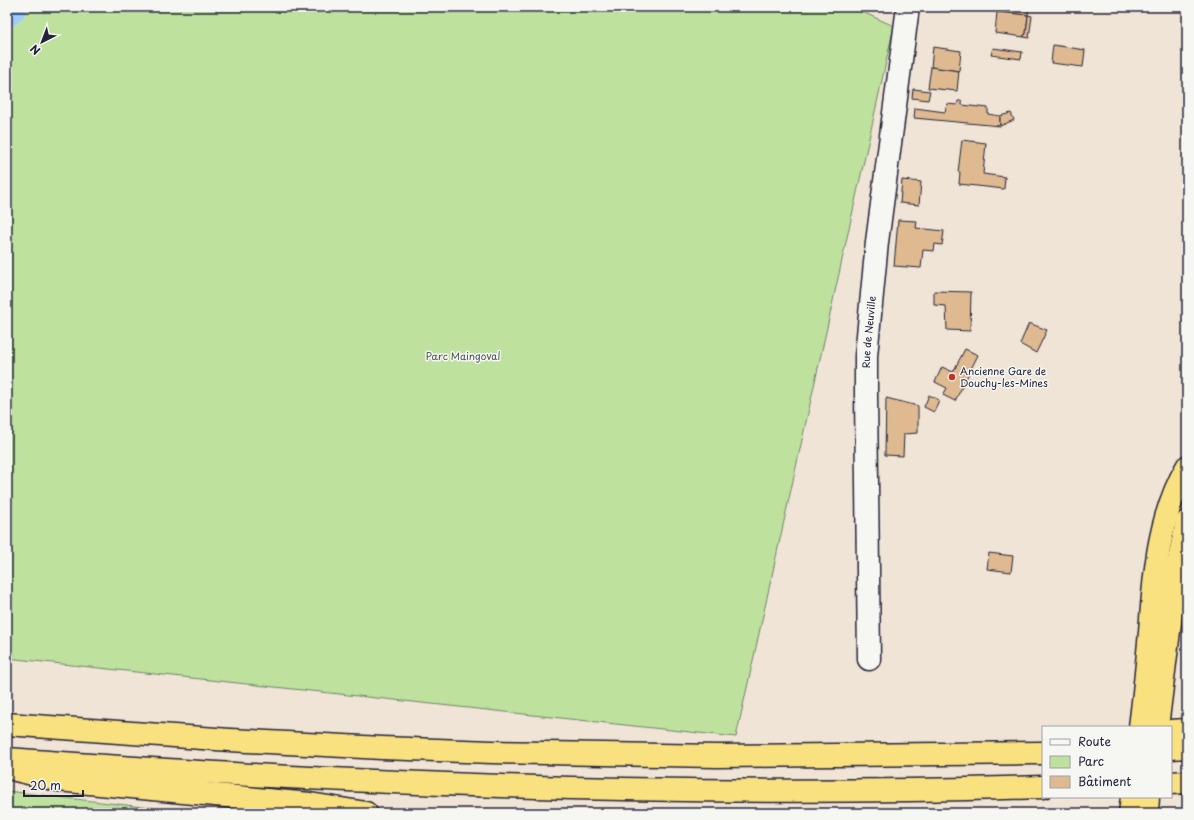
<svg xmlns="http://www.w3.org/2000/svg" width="1194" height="820" font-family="'Playpen Sans',sans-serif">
<rect width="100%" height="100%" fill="#efe4d5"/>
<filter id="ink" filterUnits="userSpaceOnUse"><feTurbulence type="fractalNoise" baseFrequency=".025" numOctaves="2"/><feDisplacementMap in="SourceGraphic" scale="8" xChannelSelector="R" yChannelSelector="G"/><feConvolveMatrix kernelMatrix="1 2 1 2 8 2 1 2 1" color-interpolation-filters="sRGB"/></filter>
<g filter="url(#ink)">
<g fill="#bee29d" stroke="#70826c">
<path d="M7,7h844l43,19 -158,711 -729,-79z"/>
<path d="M7,791l187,22h-187z"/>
</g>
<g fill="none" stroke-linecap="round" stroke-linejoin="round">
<path stroke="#a0cdfb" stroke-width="35" d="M7,9l2,-2"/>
</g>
<g fill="#dfba90" stroke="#22223b">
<path d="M997,7h32l-1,8 -31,-3z"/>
<path d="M997,12l31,3 -2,19 -2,1v2l-29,-4z"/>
<path d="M1028,15l4,1 -3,22 -5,-1v-2l2,-1z"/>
<path d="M1053,45l32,5 -2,17 -32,-4z"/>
<path d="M933,47l28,4 -2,20 -28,-4z"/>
<path d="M993,48l29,4 -1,7 -30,-4z"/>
<path d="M931,67l28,4 -2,20 -29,-3z"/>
<path d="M913,89l17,2 -2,9 -16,-2z"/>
<path d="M958,101h4v4l26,3v6l12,2v10l-86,-8 1,-10 30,4 2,-8 10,1z"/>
<path d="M1011,113l3,7 -14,6v-10z"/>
<path d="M962,140l24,3 -3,31 22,3 -1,12 -45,-5 1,-12h-2z"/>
<path d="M902,180l19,2 -2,23 -19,-2z"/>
<path d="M898,220l19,1 -1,7 28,3 -2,14 -7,-1 -1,7 -11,-1 -2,18 -27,-2z"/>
<path d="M934,291l37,1 -1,39 -23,-1 -1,-24 -12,-1z"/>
<path d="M1029,323l18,7 -11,23 -16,-9z"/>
<path d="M965,349l13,6 -23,46 -12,-6 4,-7 -12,-6 7,-15 11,5z"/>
<path d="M929,395l10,5 -5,12 -10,-5z"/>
<path d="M886,398l32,8v27l-14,1 -1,22 -18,-1z"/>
<path d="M989,553l24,3 -2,16 -24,-3z"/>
</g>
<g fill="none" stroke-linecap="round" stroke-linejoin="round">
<g stroke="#22223b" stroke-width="25">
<g id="minor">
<path id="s1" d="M869,659l-3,-265v-38l11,-114 31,-235"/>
</g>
</g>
<g stroke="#22223b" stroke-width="25">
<g id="highway">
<path d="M7,724l223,16 152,8 110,4 225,4 326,-3"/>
<path d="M1140,727c4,-31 7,-63 10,-95 4,-56 8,-115 37,-165"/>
<path d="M1157,727l19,-152 11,-53"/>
<path d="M1171,731l16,-1"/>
<path d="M1171,748l16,-1"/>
<path d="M7,759c345,26 690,39 1036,28"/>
<path d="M16,770l42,10 252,24 56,9"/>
<path d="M1171,783l16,-1"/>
<path d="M1130,813l2,-16"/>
<path d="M1147,813l1,-16"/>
</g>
</g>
<use href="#minor" stroke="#f6f6f2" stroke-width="22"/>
<use href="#highway" stroke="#fae180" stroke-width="22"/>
</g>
</g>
<circle fill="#c8321e" stroke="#f6f6f2" stroke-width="1.5" cx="952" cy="377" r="4"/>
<g text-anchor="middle" stroke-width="3" stroke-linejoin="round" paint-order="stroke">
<g font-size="10" fill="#22223b" stroke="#f6f6f2">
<text dy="4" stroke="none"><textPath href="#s1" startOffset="327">Rue de Neuville</textPath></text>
</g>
<g font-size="10" fill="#495254" stroke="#f6f6f2">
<text x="463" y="360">Parc Maingoval</text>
</g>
<g font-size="10" fill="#22223b" stroke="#f6f6f2" text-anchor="start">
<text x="960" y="375">Ancienne Gare de<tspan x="960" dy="12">Douchy-les-Mines</tspan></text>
</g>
</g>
<rect width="1194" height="820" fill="none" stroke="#f6f6f2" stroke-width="24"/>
<rect x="12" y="12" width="1170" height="796" fill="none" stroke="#22223b" stroke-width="1.5" filter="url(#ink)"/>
<rect x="1042" y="726" width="130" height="72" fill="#f6f6f2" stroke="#a1a1a9"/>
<rect x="1050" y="739" width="20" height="6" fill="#f6f6f2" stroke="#a1a1a9"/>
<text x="1078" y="746" font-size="12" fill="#22223b">Route</text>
<rect x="1050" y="756" width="20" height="12" fill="#bee29d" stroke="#a1a1a9"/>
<text x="1078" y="766" font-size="12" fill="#22223b">Parc</text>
<rect x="1050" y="776" width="20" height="12" fill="#dfba90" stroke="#a1a1a9"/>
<text x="1078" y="786" font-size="12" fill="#22223b">Bâtiment</text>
<g transform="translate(42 42) rotate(222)" stroke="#f6f6f2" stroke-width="3" paint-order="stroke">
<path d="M0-3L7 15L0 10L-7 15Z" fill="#22223b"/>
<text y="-6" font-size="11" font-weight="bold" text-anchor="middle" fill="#22223b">N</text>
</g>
<path d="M24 790v6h59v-6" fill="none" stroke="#22223b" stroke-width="2"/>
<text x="30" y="790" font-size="12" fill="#22223b" stroke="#f6f6f2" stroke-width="3" paint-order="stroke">20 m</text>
</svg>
